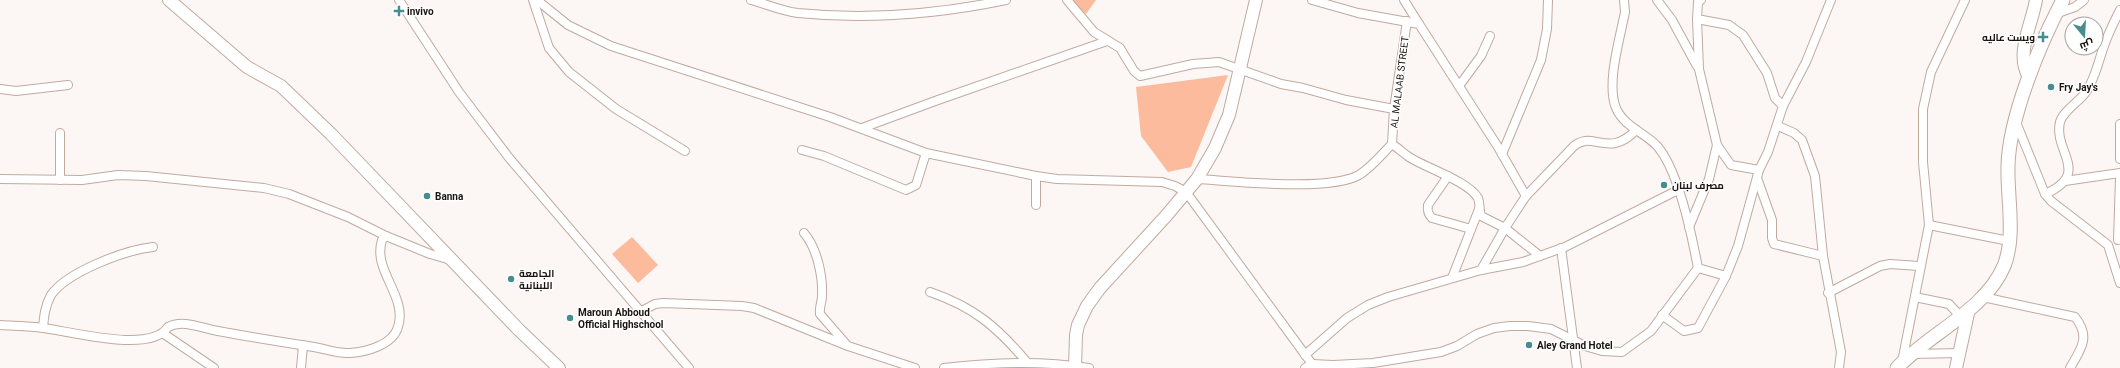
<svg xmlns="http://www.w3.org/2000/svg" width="2120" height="368" font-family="Roboto,Cairo,sans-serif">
<rect width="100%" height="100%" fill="#fcf7f5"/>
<g fill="#fcbb9c">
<path d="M1069,0h27l-10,14z"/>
<path d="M1228,75l-37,92 -23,5 -27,-36 -5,-49z"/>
<path d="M632,237l26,28 -20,18 -26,-29z"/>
</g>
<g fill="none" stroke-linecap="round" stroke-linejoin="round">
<g stroke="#c0aa9f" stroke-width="10">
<g id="street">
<path d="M399,0l60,92 51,67 179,209"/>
<path d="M533,0l16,48 20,24 47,37 69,42"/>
<path d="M537,0l31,25 43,21 219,71 96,36 110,23 21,3 105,3 13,4 11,6 126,172"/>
<path d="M751,0c15,4 31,11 47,13 69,7 140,1 208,-13"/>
<path d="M1067,0l27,32 26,16 14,23 6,5 53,-12 26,-2 62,22 22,4 43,12 48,9"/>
<path d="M1312,0l46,13 61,11 79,123 28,49"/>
<path d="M1404,0l15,24"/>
<path d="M1624,0l1,12c-5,26 -19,72 -9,96 8,19 30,25 42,39 21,25 34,89 40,121"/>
<path d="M1657,0l15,20 25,46"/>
<path d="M2055,14l20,-7 9,-7"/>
<path d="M1697,19l1,-17 3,-2"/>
<path d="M1459,86l22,-30 9,-20"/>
<path d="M0,89l16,2 52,-6"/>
<path d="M1783,106l23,-44 25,-62"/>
<path d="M2016,122l29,72 6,7 57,44 12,38"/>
<path d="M2120,124v35"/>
<path d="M1778,126l16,7 8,7 13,36 8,80 18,96 -2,16"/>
<path d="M862,128l76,-28 169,-59"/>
<path d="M60,133v47"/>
<path d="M1392,144l2,-35 13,-88"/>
<path d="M1717,145l14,20 28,5"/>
<path d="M802,150l22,6 82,34 10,-5 10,-32"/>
<path d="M1502,154l39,-94 6,-31 1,-29"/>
<path d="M1448,176l-20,29c-1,6 0,9 4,13l39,11"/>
<path d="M1757,178l15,42v18l2,6 49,12"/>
<path d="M0,179l82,1 36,-5 28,1 118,12 25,6 59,23 38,19"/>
<path d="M1197,179c38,2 131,13 162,-4 13,-8 23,-21 33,-31 6,4 11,9 17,13 17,11 59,24 69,41 2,5 1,12 3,18l24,12 35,28"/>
<path d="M2065,181l55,-8"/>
<path d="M2045,194c47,-21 8,-42 15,-72 3,-11 20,-21 26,-30 10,-15 12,-30 18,-46 4,-12 10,-24 16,-36"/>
<path d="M1036,205v-29"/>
<path d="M1929,225l80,16"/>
<path d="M804,233c13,15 19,43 18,63 0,6 -3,11 -2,18l26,30"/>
<path d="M2118,240l2,-62"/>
<path d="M1561,248l16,120"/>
<path d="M1481,270l24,-42 21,-32 48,-50c18,-16 35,13 62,-16"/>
<path d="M1452,278l27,-69"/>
<path d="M930,292c44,15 67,35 96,69"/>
<path d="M1828,293l52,-27 10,-2 29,2"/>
<path d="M1915,297l34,7 11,12"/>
<path d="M1983,297l92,20c16,20 6,32 -5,51"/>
<path d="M640,312l15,-8 8,-1 79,3 12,2 94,38 67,22"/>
<path d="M1662,315l22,16 14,-3 28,-52"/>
<path d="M0,325c14,1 29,1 43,3 27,3 108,26 125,-1 15,-8 33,1 50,4 32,6 64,11 96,16 12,2 24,7 36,6 16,-1 43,-8 48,-26 10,-31 -26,-56 -16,-87l4,-4 44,18 21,6"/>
<path d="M43,328c1,-12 2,-22 8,-33 16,-23 74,-45 102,-48"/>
<path d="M164,334l50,34"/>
<path d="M1912,354l48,-1"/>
<path d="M1305,355l42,-37 21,-13 20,-8 93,-27 42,-8 42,-15 113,-57"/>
<path d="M1902,362l27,-137 -6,-63v-53l8,-37 34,-72"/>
<path d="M301,368l2,-23"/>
<path d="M944,368c49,-6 96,-8 145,0"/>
<path d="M1305,368l7,-4 21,1 40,-2 68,-11 16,-6 20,-12 17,-6 16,-2h18l23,3 34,17 17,5 20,1 29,-21 47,-63 28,8 12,-30 21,-76 9,-18 15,-46 -8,-8 -8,-25 -24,-38 -14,-10 -32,-6 2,50 18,76 -8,34 -20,48"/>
</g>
</g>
<g stroke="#c0aa9f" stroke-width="14">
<g id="secondary">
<path d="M169,0l78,67 34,19 50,48 188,196 40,38"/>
<path d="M2029,77c-14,-23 3,-53 7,-77"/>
<path d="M1075,368l1,-33 2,-10 9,-19 13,-18 66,-72 31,-37 18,-31 14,-33 27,-115"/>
<path d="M1956,368l13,-59"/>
</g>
</g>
<g stroke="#c0aa9f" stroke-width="15">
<path id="primary" d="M1897,368c32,-35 88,-57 107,-102 12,-30 3,-68 4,-100 1,-48 32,-123 55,-166"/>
</g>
<use href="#street" stroke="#fff" stroke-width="8"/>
<use href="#secondary" stroke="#fff" stroke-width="12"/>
<use href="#primary" stroke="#fff" stroke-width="13"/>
</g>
<g fill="#458d8e" stroke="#fff" stroke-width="1.5">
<path d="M397 5h4v4h4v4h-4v4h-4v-4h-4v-4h4z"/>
<path d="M2041 31h4v4h4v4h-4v4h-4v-4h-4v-4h4z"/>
<circle cx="2051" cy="87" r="4"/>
<circle cx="1664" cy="185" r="4"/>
<circle cx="427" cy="196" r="4"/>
<circle cx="511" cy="279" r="4"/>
<circle cx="570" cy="318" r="4"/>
<circle cx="1529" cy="345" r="4"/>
</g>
<g text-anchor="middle" stroke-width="3" stroke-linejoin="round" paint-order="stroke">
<g font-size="10" font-weight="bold" fill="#1c1410" stroke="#fff" text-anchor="start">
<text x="407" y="15">invivo</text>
<text x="2035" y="41" text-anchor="end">ويست عاليه</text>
<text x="2059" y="91">Fry Jay's</text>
<text x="1672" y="189">مصرف لبنان</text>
<text x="435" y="200">Banna</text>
<text x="519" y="277">الجامعة<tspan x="519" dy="12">اللبنانية</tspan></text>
<text x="578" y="316">Maroun Abboud<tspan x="578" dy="12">Official Highschool</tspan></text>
<text x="1537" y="349">Aley Grand Hotel</text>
</g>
<g font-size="10" fill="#1c1410" stroke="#fff">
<text transform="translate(1399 82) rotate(-83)" y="4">AL MALAAB STREET</text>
</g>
</g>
<g transform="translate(2084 36) rotate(162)"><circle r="19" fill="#ffffff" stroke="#a4a19f"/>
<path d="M0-3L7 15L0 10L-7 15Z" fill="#458d8e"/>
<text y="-6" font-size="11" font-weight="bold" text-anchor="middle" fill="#1c1410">ش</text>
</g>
</svg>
